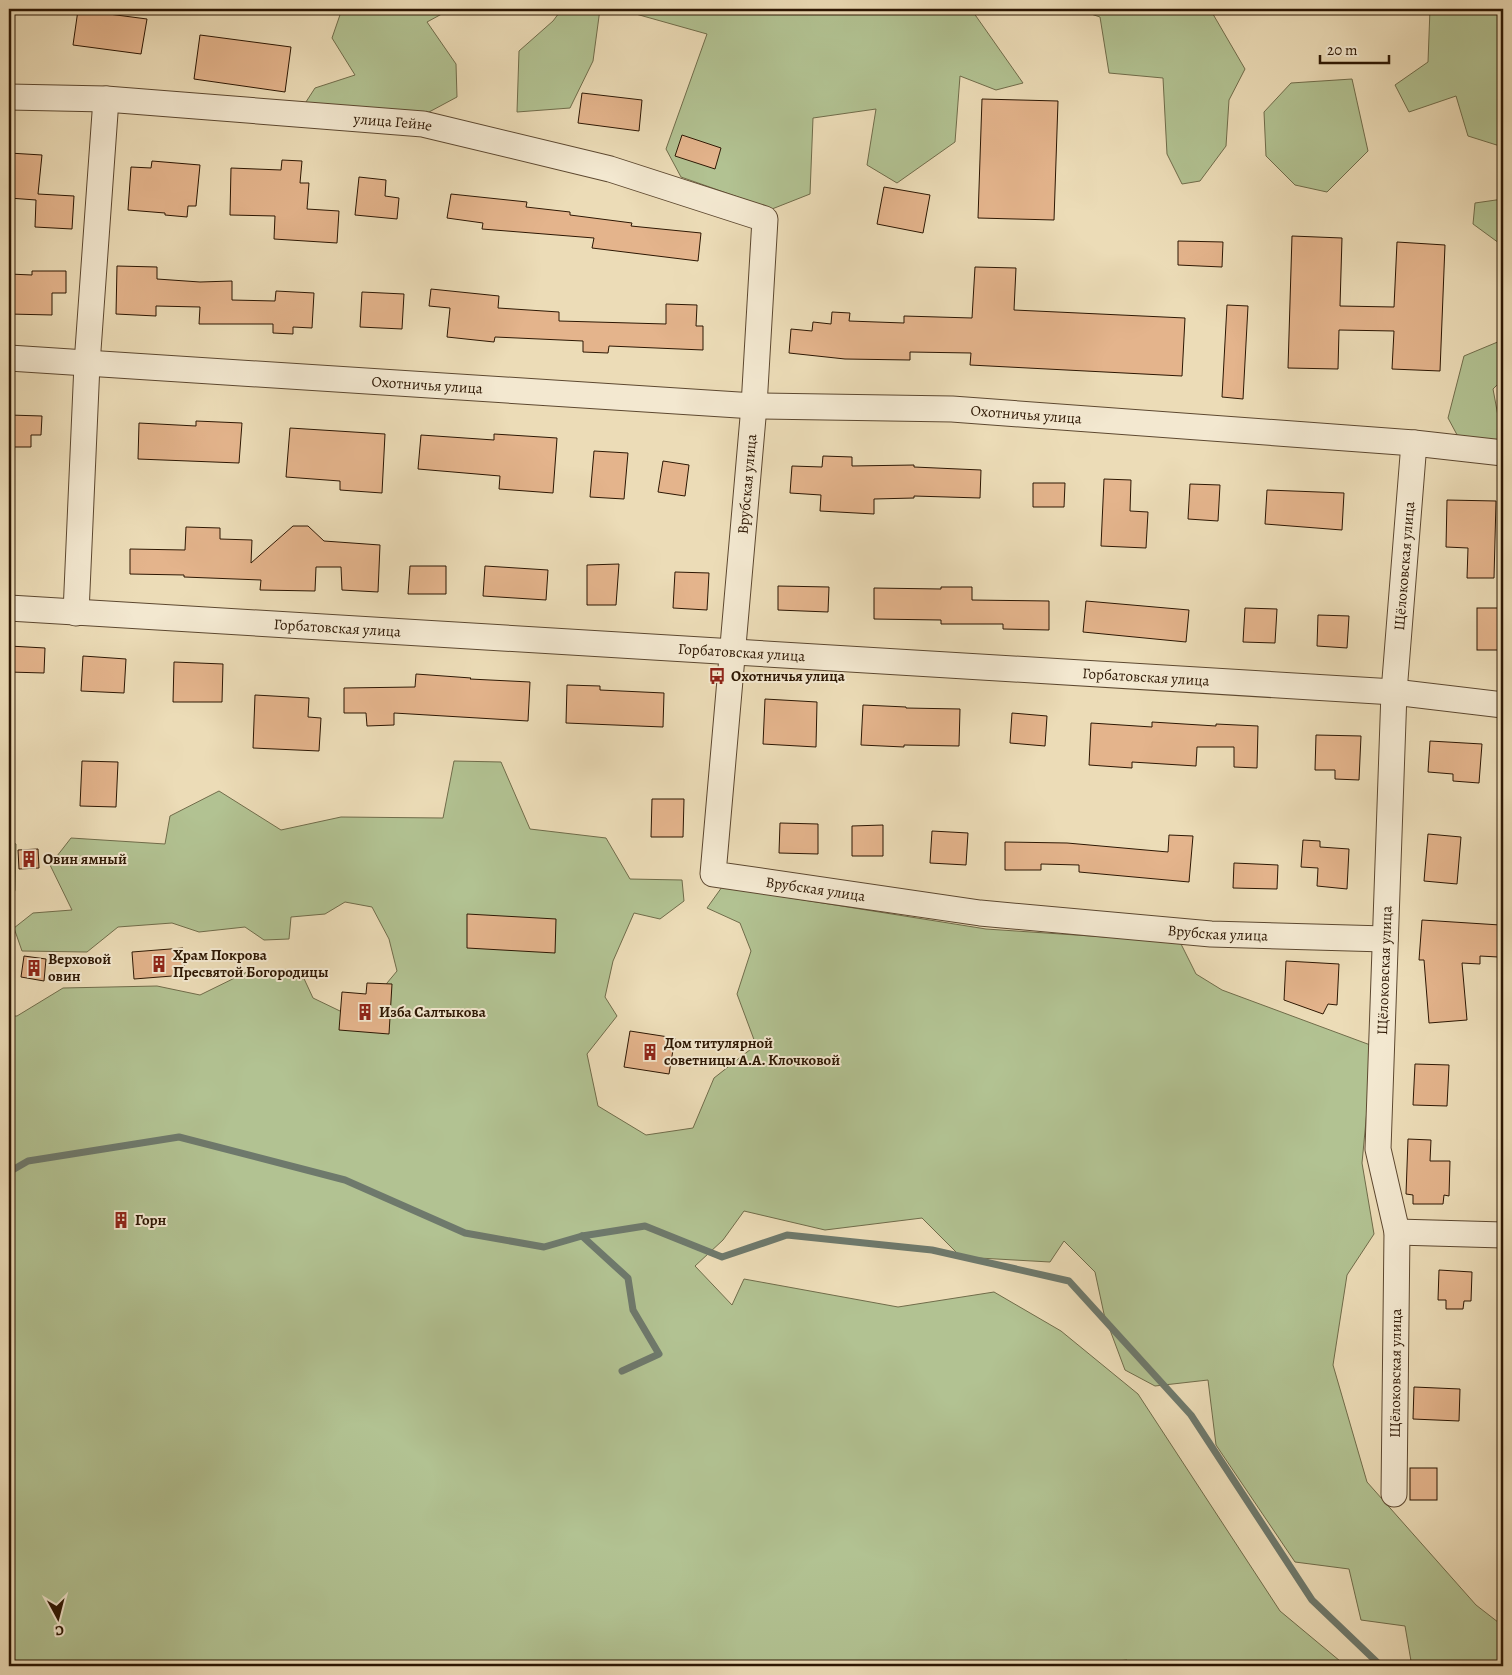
<svg xmlns="http://www.w3.org/2000/svg" width="1512" height="1675" font-family="Alegreya,serif">
<rect width="100%" height="100%" fill="#ecdcb7"/>
<filter id="stains"><feTurbulence type="fractalNoise" baseFrequency=".004" numOctaves="4"/><feColorMatrix values="0 0 0 0 .2 0 0 0 0 .09 0 0 0 0 .02 0 0 0 .5 -.17"/></filter>
<radialGradient id="worn" r=".72"><stop offset=".6" stop-color="#630" stop-opacity="0"/><stop offset="1" stop-color="#630" stop-opacity=".3"/></radialGradient>
<g fill="#b2c292" stroke="#706c4a">
<path d="M342,9h109l-24,13 29,42 1,33 -54,29 -99,-21 11,-17 40,-13 -23,-37z"/>
<path d="M562,9h38l-7,52 -23,47 -53,4 2,-61 34,-30z"/>
<path d="M618,9h353l52,74 -27,7 -36,-14 -5,66 -58,41 -30,-18 9,-56 -63,9 -3,76 -38,15 -91,-32 -15,-28 41,-115z"/>
<path d="M1076,9h134l35,60 -16,31 -3,46 -26,35 -18,3 -15,-30 -4,-76 -54,-5 -9,-56z"/>
<path d="M1430,9h73v138l-35,-11 -12,-40 -47,16 -14,-27 33,-23z"/>
<path d="M1352,79l16,72 -41,41 -32,-7 -29,-29 -2,-44 27,-29z"/>
<path d="M1503,199v47l-30,-22 2,-21z"/>
<path d="M1500,341l3,4v34l-10,10 5,27 5,4v45l-33,-6 -22,-41 16,-62z"/>
<path d="M454,761l47,1 29,67 76,9 24,41 52,1 2,21 -24,18 -26,-6 -21,48 -8,36 12,19 -30,38 11,52 48,29 47,-7 21,-50 42,-33 -19,-51 14,-43 -11,-28 -33,-15 15,-21 264,42 194,13 16,32 26,16 151,56 -11,117 12,71 -27,41 -14,90 34,117 109,123 27,21v40h-85l-7,-5 -6,-35 -44,-6 -12,-51 -54,-7 -79,-117 -8,-65 -53,6 -30,-16 -21,-56 -9,-42 -31,-31 -14,21 -89,-5 -39,-39 -97,12 -81,-19 -21,29 -28,26 37,39 12,-26 154,28 96,-15 67,39 77,63 142,217 66,55h-215l-4,-6 -40,4 -2,2h-1076v-650h8l46,-28 94,-2 43,9 51,-25h49l13,28 27,13 32,-10 25,-30 -8,-32 -17,-32 -27,-5 -20,12 -34,3 -2,22 -25,1 -19,-13 -46,5 -27,-9 -54,4 -31,25 -65,-1 -8,-23 19,-15 39,-3 -22,-45 21,-27 94,6 5,-28 49,-25 62,39 60,-13 102,1z"/>
<path d="M9,841l7,3 -1,46 -6,19z"/>
</g>
<g fill="none" stroke-linecap="round" stroke-linejoin="round">
<g stroke="#6e796c" stroke-width="7">
<path d="M9,1172l19,-11 151,-24 166,43 120,53 79,14 38,-11 63,-10 77,31 65,-22 145,15 137,31 122,134 121,185 69,66"/>
<path d="M582,1236l46,42 5,32 26,44 -37,17"/>
</g>
</g>
<g fill="#e4b48c" stroke="#2d1703">
<path d="M78,10l69,9 -6,35 -68,-9z"/>
<path d="M200,35l91,12 -6,45 -91,-13z"/>
<path d="M582,93l60,7 -3,31 -61,-8z"/>
<path d="M982,99l76,2 -4,119 -76,-2z"/>
<path d="M682,135l39,13 -6,21 -40,-13z"/>
<path d="M9,153l33,2 -4,39 36,2 -2,33 -37,-2 1,-27 -27,-2z"/>
<path d="M282,160l20,1 -2,22h9l-2,26 32,2 -2,32 -63,-4 1,-23 -45,-1 1,-47 50,2z"/>
<path d="M152,161l48,4 -4,41h-8l-1,11 -22,-2v-2l-37,-3 3,-43 20,1z"/>
<path d="M359,177l27,3 -1,16 14,2 -2,21 -42,-4z"/>
<path d="M884,187l46,8 -7,38 -46,-9z"/>
<path d="M451,194l76,8 -1,5 44,5v3l62,8 -1,3 70,7 -3,28 -106,-13 2,-10 -112,-9 1,-6 -36,-5z"/>
<path d="M1292,236l50,2 -2,68 54,1 3,-65 48,3 -5,126 -48,-2 2,-38 -55,-1 -1,39 -50,-1z"/>
<path d="M1178,241l45,1 -1,25 -44,-2z"/>
<path d="M117,266l40,1v12l43,3 32,-1v19l43,1 1,-10 38,2 -2,35 -19,-1v7l-20,-1v-9h-74l1,-17 -44,-1v10l-40,-2z"/>
<path d="M975,267l41,1 -2,42 171,8 -3,58 -212,-11 1,-12 -61,-1v8l-65,-1 -56,-6 2,-24 21,2 1,-9 18,2 1,-12 18,1 -1,8 55,2v-7l68,2z"/>
<path d="M32,271h34v22h-14v22l-43,-1v-40l23,1z"/>
<path d="M431,289l68,7 -1,12 61,4v9l107,3v-20l31,1 -1,21h7v24l-94,-4 -1,7 -25,-1v-11l-88,-4 -1,5 -47,-5 3,-29 -21,-2z"/>
<path d="M362,292l42,2 -2,35 -42,-2z"/>
<path d="M1227,305l21,1 -5,93 -21,-2z"/>
<path d="M9,415l33,1 -1,19h-10v12h-22z"/>
<path d="M196,421l46,2 -3,40 -101,-4 1,-36 57,3z"/>
<path d="M290,428l95,6 -3,59 -42,-3v-9l-54,-4z"/>
<path d="M494,434l63,4 -4,55 -54,-4 1,-13 -82,-7 3,-34 73,5z"/>
<path d="M594,451l34,2 -4,46 -34,-2z"/>
<path d="M823,456l29,1v9l62,-1v2l67,3 -1,28 -66,-2v2l-40,1v15l-54,-3 1,-16 -31,-2 2,-27 30,1z"/>
<path d="M663,461l26,4 -4,31 -27,-4z"/>
<path d="M1104,479l27,1 -1,31 18,1 -2,36 -45,-2z"/>
<path d="M1033,483h32l-1,24h-31z"/>
<path d="M1190,484l30,1 -2,36 -30,-2z"/>
<path d="M1267,490l77,3 -2,37 -77,-6z"/>
<path d="M1447,500l49,1 -2,77h-27l1,-30 -22,-1z"/>
<path d="M293,526h15l16,15 56,4 -2,47 -36,-2 -1,-23h-25l-1,24 -55,-1 1,-10 -77,-3v-2l-54,-1v-25l55,1 1,-23 34,1v11l32,1 -1,23z"/>
<path d="M619,564l-3,41h-29v-40z"/>
<path d="M410,566h36v28h-38z"/>
<path d="M485,566l63,4 -2,30 -63,-4z"/>
<path d="M675,572l34,1 -2,37 -34,-2z"/>
<path d="M778,586l51,1 -1,25 -50,-2z"/>
<path d="M941,587h31v13l77,1v29l-46,-1v-5h-62v-4l-67,-1v-31l67,1z"/>
<path d="M1086,601l103,9 -3,32 -103,-10z"/>
<path d="M1245,608l32,1 -2,34 -32,-1z"/>
<rect x="1477" y="608" width="26" height="42"/>
<path d="M1318,615l31,1 -2,32 -30,-2z"/>
<path d="M9,646l36,2 -1,25 -35,-1z"/>
<path d="M83,656l43,3 -2,34 -43,-2z"/>
<path d="M174,662l49,2 -1,38h-49z"/>
<path d="M416,674l55,4 -1,1 60,3 -2,39 -134,-8v12l-27,1 -1,-13h-22v-25l71,-1z"/>
<path d="M567,685l33,1v4l64,3 -1,34 -97,-4z"/>
<path d="M255,695l54,3 -1,19 13,1 -2,33 -66,-3z"/>
<path d="M765,699l52,3 -1,45 -53,-3z"/>
<path d="M863,705l43,2v1l54,1 -1,37 -55,-1v2l-43,-2z"/>
<path d="M1012,713l35,3 -2,30 -35,-3z"/>
<path d="M1152,722l64,4v-2l42,2 -1,42 -23,-1v-20h-37l-1,19 -64,-4v6l-43,-3 2,-42 61,4z"/>
<path d="M1316,735l45,1 -2,44 -24,-1v-9h-20z"/>
<path d="M1430,741l52,3 -3,39 -26,-2v-7l-25,-2z"/>
<path d="M82,761l36,1 -2,45 -36,-1z"/>
<path d="M652,799h32l-1,38h-32z"/>
<path d="M780,823l38,1v30l-39,-1z"/>
<path d="M883,825v31h-31v-30z"/>
<path d="M932,831l36,2 -2,32 -36,-2z"/>
<path d="M1428,834l33,3 -4,47 -33,-3z"/>
<path d="M1169,835l24,1 -4,46 -110,-10v-7l-38,-1v6h-36v-28l62,1 101,9z"/>
<path d="M1303,840l17,1v6l29,2 -2,40 -30,-3 1,-18 -17,-1z"/>
<path d="M38,849l1,19 -20,1 -1,-19z"/>
<path d="M1234,863l44,2 -1,24 -44,-1z"/>
<path d="M467,914l89,5 -1,34 -88,-5z"/>
<path d="M1422,920l78,5 -2,32 -18,-1v8l-18,-1 5,57 -38,3 -5,-63h-5z"/>
<path d="M183,948l2,27 -51,4 -2,-27z"/>
<path d="M24,956l22,3 -2,22 -23,-4z"/>
<path d="M1286,961l53,3 -2,41 -9,-1 -5,10 -39,-14z"/>
<path d="M367,983l25,1 -3,50 -50,-4 3,-38 24,2z"/>
<path d="M630,1031l45,7 -6,36 -45,-7z"/>
<path d="M1415,1064l34,1 -2,41 -34,-1z"/>
<path d="M1408,1139l23,1 -1,21h20l-1,35 -5,-1 -1,9h-30v-9l-7,-1z"/>
<path d="M1439,1270l33,2 -1,29h-7l-1,8h-17v-9h-8z"/>
<path d="M1414,1387l46,2 -1,32 -46,-2z"/>
<rect x="1410" y="1468" width="27" height="32"/>
</g>
<g fill="none" stroke-linecap="round" stroke-linejoin="round">
<g stroke="#5d4830" stroke-width="27">
<g id="street">
<path id="s1" d="M9,97l97,2 317,25 187,45 155,50 -11,187 -41,468 267,39 231,21 174,5"/>
<path id="s2" d="M9,358l745,48 198,3 462,34 89,10"/>
<path id="s3" d="M9,608l1385,84 109,13"/>
<path d="M76,613l11,-249 19,-265"/>
<path d="M1397,1232l106,3"/>
<path id="s4" d="M1394,1494l3,-262 -19,-83 16,-457 20,-249"/>
</g>
</g>
<use href="#street" stroke="#f3e8d0" stroke-width="25"/>
</g>
<defs>
<g id="bus-bare" transform="scale(1.35)"><path d="M-5-6H5V4H4V6H2V4H-2V6H-4V4H-5ZM-3.5-4V0h7V-4ZM-3.5 1.2v1.5H-2V1.2ZM2 1.2v1.5H3.5V1.2Z" fill="#8f2418" stroke="#f3e8d0" stroke-width="2.5" paint-order="stroke"/></g>
<g id="building-bare" transform="scale(1.35)"><path d="M-4-6H4V6H1V3H-1V6H-4ZM-2.5-4.3h1.7v1.8h-1.7ZM.8-4.3h1.7v1.8H.8ZM-2.5-1h1.7V.8h-1.7ZM.8-1h1.7V.8H.8Z" fill="#8f2418" stroke="#f3e8d0" stroke-width="2.5" paint-order="stroke"/></g>
</defs>
<g fill-rule="evenodd">
<use href="#bus-bare" x="717" y="676"/>
<use href="#building-bare" x="29" y="859"/>
<use href="#building-bare" x="159" y="964"/>
<use href="#building-bare" x="34" y="968"/>
<use href="#building-bare" x="365" y="1012"/>
<use href="#building-bare" x="650" y="1052"/>
<use href="#building-bare" x="121" y="1220"/>
</g>
<g text-anchor="middle" stroke-width="4" stroke-linejoin="round" paint-order="stroke">
<g font-size="15" fill="#2d1703" stroke="#f3e8d0">
<text dy="5" stroke="none"><textPath href="#s1" startOffset="385">улица Гейне</textPath></text>
<text dy="5" stroke="none"><textPath href="#s2" startOffset="419">Охотничья улица</textPath></text>
<text dy="5" stroke="none"><textPath href="#s2" startOffset="1019">Охотничья улица</textPath></text>
<text transform="translate(747 484) rotate(-85)" y="5">Врубская улица</text>
<text dy="5" stroke="none"><textPath href="#s4" startOffset="931">Щёлоковская улица</textPath></text>
<text dy="5" stroke="none"><textPath href="#s3" startOffset="329">Горбатовская улица</textPath></text>
<text dy="5" stroke="none"><textPath href="#s3" startOffset="734">Горбатовская улица</textPath></text>
<text dy="5" stroke="none"><textPath href="#s3" startOffset="1139">Горбатовская улица</textPath></text>
<text dy="5" stroke="none"><textPath href="#s1" startOffset="1531">Врубская улица</textPath></text>
<text dy="5" stroke="none"><textPath href="#s1" startOffset="1936">Врубская улица</textPath></text>
<text dy="5" stroke="none"><textPath href="#s4" startOffset="526">Щёлоковская улица</textPath></text>
<text dy="5" stroke="none"><textPath href="#s4" startOffset="121">Щёлоковская улица</textPath></text>
</g>
<g font-size="15" font-weight="bold" fill="#2d1703" stroke="#f3e8d0" text-anchor="start">
<text x="731" y="681">Охотничья улица</text>
<text x="43" y="864">Овин ямный</text>
<text x="173" y="960">Храм Покрова<tspan x="173" dy="17">Пресвятой Богородицы</tspan></text>
<text x="48" y="964">Верховой<tspan x="48" dy="17">овин</tspan></text>
<text x="379" y="1017">Изба Салтыкова</text>
<text x="664" y="1048">Дом титулярной<tspan x="664" dy="17">советницы А.А. Клочковой</tspan></text>
<text x="135" y="1225">Горн</text>
</g>
</g>
<rect width="1512" height="1675" fill="none" stroke="#ecdcb7" stroke-width="30"/>
<rect x="10" y="10" width="1492" height="1655" fill="none" stroke="#2d1703" stroke-width="2.5"/>
<rect x="15" y="15" width="1482" height="1645" fill="none" stroke="#2d1703"/>
<g transform="translate(58 1618) rotate(173)" stroke="#f3e8d0" stroke-width="4" paint-order="stroke">
<path d="M0-4L9 19L0 12L-9 19Z" fill="#2d1703"/>
<text y="-8" font-size="14" font-weight="bold" text-anchor="middle" fill="#2d1703">С</text>
</g>
<path d="M1320 55v8h69v-8" fill="none" stroke="#2d1703" stroke-width="2.5"/>
<text x="1327" y="55" font-size="15" fill="#2d1703" stroke="#f3e8d0" stroke-width="4" paint-order="stroke">20 m</text>
<rect width="100%" height="100%" filter="url(#stains)"/>
<rect width="100%" height="100%" fill="url(#worn)"/>
</svg>
